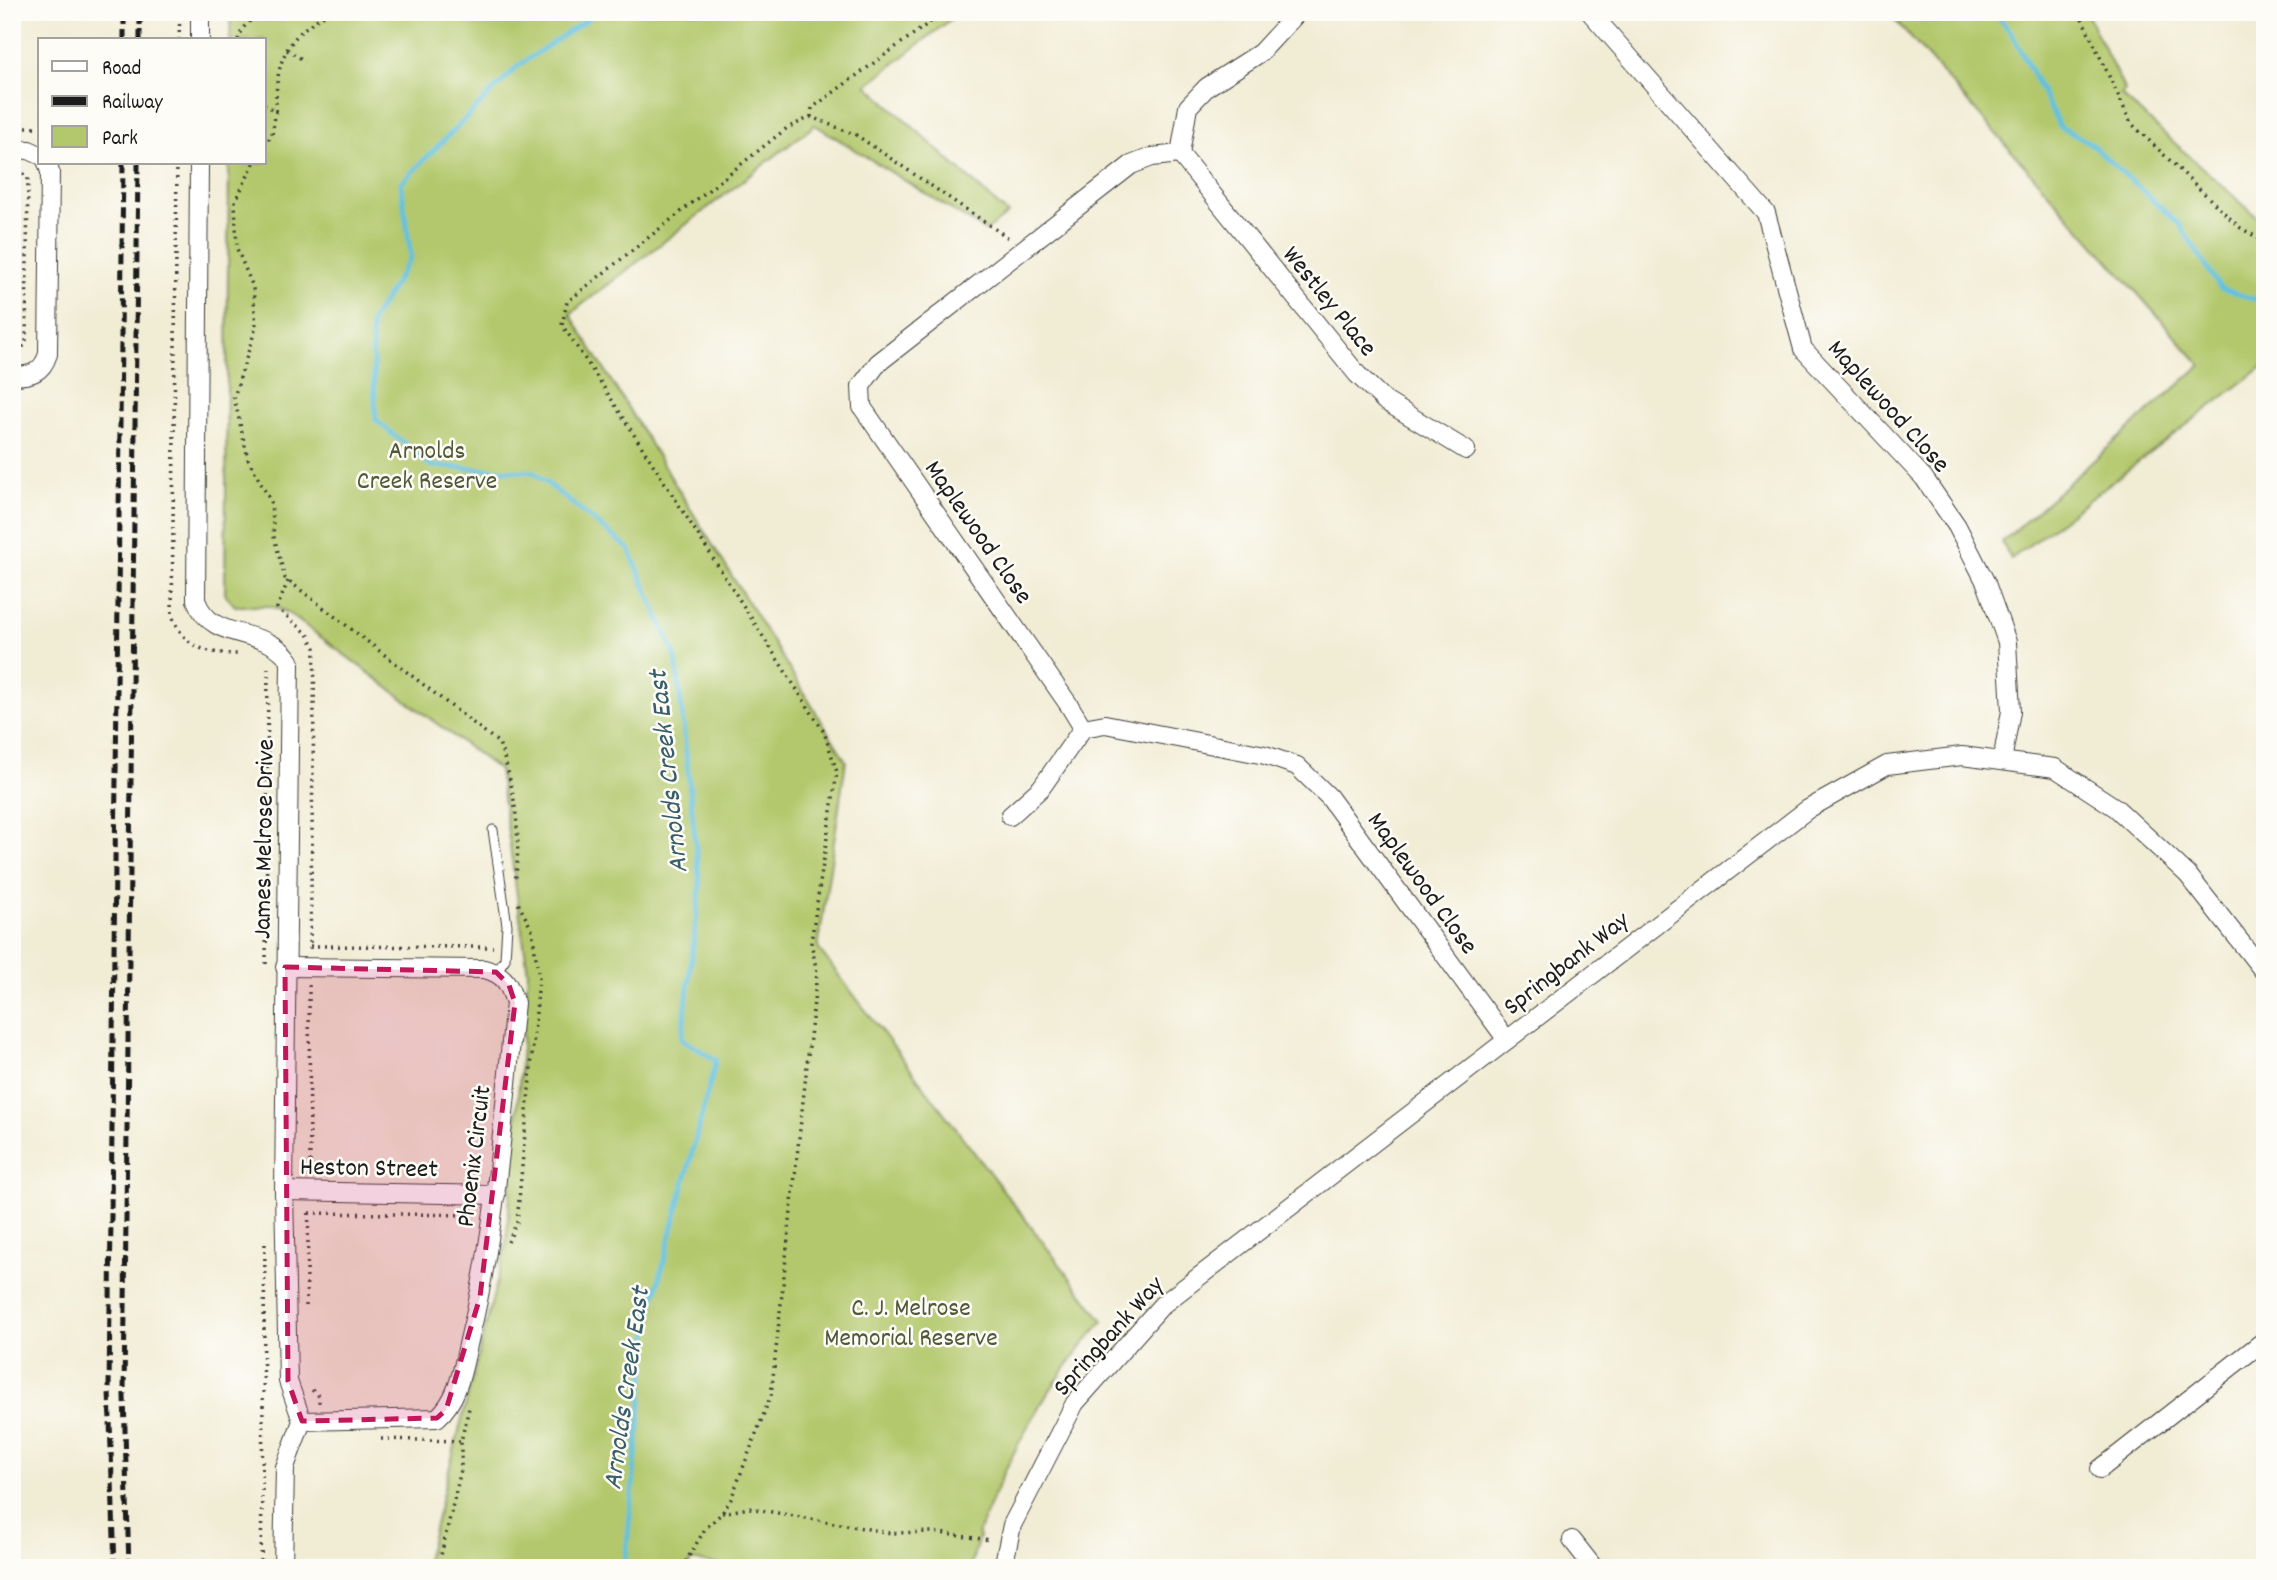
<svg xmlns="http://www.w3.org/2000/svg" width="2277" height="1580" font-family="Dekko,sans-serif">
<rect width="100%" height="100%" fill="#fdfcf7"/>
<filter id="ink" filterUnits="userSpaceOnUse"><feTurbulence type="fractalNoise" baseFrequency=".0143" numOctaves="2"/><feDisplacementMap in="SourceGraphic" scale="14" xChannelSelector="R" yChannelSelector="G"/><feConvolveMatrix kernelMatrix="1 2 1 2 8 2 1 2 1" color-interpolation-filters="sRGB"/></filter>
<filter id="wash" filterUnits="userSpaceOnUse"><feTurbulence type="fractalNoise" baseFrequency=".00686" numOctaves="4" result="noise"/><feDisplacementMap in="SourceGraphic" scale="28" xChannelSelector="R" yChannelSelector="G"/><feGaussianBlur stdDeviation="1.57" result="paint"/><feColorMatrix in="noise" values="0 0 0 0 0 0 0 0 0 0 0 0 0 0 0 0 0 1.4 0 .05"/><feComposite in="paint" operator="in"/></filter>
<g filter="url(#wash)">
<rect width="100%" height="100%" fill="#f1ecd4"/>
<g fill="#b3c86c" stroke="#687244" stroke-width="2">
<path d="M231,12h729l-93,73 141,129 -22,17 -171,-106 -245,189 276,447 -28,187 285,373c-58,65 -93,132 -125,212l1,4 -9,31h-230l-49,-8 -3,8h-264l82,-322 22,-274 -29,-202 -212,-158 -18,-6h-34l-10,-12 4,-431h35v-123h-34z"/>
<path d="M1888,12h198l39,79 -4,4 144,129v141l-254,194 -9,-17 199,-177z"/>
</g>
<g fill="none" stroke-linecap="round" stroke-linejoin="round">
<g stroke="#60c1de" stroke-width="5">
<path d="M598,12l-80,54 -117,117 10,74 -40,65 5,98 55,46 102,6 96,77 47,109 24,228 -18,153 34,21 -66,255 -24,240 -4,13"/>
<path d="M1993,12l18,20 49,95 30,16 90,82 40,63 33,11h12"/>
</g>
</g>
</g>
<g filter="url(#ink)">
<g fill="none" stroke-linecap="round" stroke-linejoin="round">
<g stroke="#3c3b38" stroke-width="11">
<path id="service" d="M493,830l14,95 -2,34 -9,13"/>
</g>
<g stroke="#3c3b38" stroke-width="20">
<g id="minor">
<path d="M1298,12l-38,41 -53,34 -19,20 -8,47 -28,3 -21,8 -253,198 -17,23 1,21 207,298 14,23 22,-4 160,31 32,11 32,31 178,243"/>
<path d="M1590,12l176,201 37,136 121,129 33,48 29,57 21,59 4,69 -9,50"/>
<path d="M200,40v-28"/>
<path d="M12,149l17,1 11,5"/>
<path d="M1180,154l177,220 28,27 81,49"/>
<path d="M199,163l-3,437c16,45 70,24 94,61l-6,530 4,190 14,40 -17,46 -2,101"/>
<path d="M12,376c19,0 30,-3 36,-22l2,-182 -3,-9"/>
<path d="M1010,816l31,-28 42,-60"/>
<path d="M285,967l199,2c21,5 25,15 31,34 -12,111 -18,224 -45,333 -7,29 -10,62 -33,82l-135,3"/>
<path d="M284,1191l212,4"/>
<path d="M2100,1469l165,-129"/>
<path d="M1572,1540l22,28"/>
<path d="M1003,1568l9,-43 63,-122 87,-98 646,-496 79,-44 75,-9 93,12 61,40 72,67 77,98"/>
</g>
</g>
<g stroke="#3c3b38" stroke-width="3.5" stroke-dasharray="2 5" stroke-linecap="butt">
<path d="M2079,12l52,111 108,104 26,15"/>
<path d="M179,40l1,-28"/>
<path d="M238,40l5,-12 16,-16"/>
<path d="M287,50l18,11"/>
<path d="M264,104l12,7 -4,23 -8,13"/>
<path d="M276,111c-1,-48 9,-76 54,-99"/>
<path d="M811,117l1,-9 132,-96"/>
<path d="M12,127h27"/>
<path d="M177,163l-5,452c12,34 36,39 69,39"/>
<path d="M254,163l-19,39 2,47 16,38 3,40 -22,70 14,62 23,43 3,35 11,41 214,165c16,44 23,93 16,139"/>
<path d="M12,354h5l9,-11 2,-165 -10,-10"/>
<path d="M288,581l-11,27 31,26 7,14 -5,301"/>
<path d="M310,946l183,1"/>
<path d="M266,964l2,-301"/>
<path d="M309,985l1,188"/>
<path d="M309,1213l168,2"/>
<path d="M508,1242l9,-20 22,-243 -7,-49 -14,-27"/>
<path d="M306,1306l3,-97"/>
<path d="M312,1390l7,6v8"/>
<path d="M381,1439l79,2"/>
<path d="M722,1513l27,-5 142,25 41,-1 58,8"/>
<path d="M261,1568l4,-324"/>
<path d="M438,1568l23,-98v-29l8,-33"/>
<path d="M682,1568l23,-39 17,-16 9,-14 40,-104 46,-422 -6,-31 26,-170 -13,-40 -223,-349 -39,-58 5,-23 220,-174 24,-11 45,18 154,104"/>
</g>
<use href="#service" stroke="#fff" stroke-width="9"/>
<use href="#minor" stroke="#fff" stroke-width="18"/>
<g stroke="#1c1c1c" stroke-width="5" stroke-dasharray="10 5" stroke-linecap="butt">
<path d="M124,40v-28"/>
<path d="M140,40v-28"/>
<path d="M115,1568l-6,-177 14,-1228"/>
<path d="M129,1568l-5,-173 14,-1232"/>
</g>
</g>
</g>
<path fill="#c2185b" fill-opacity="0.2" stroke="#c2185b" stroke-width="5" stroke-dasharray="14 9" stroke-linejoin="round" d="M285,967l211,5 13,13 6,18 -35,294 -34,113 -9,8 -135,3 -14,-40z"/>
<g text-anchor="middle" stroke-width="5" stroke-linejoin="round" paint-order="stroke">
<g font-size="26" fill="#1c1c1c" stroke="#fdfcf7">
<text transform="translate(1331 300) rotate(51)" y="9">Westley Place</text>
<text transform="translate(1890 405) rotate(48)" y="9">Maplewood Close</text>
<text transform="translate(980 531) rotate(55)" y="9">Maplewood Close</text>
<text transform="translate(262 839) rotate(-89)" y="9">James Melrose Drive</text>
<text transform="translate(1424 882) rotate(54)" y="9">Maplewood Close</text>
<text transform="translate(1565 962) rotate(-38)" y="9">Springbank Way</text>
<text transform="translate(472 1156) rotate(-83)" y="9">Phoenix Circuit</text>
<text transform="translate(369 1166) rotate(1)" y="9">Heston Street</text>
<text transform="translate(1107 1335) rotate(-48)" y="9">Springbank Way</text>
</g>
<g font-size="26" fill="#515838" stroke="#fdfcf7">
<text x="427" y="458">Arnolds<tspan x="427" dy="30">Creek Reserve</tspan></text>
<text x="911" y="1315">C. J. Melrose<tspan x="911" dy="30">Memorial Reserve</tspan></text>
</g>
<g font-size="28" font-style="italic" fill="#375e6a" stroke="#fdfcf7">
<text transform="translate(666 772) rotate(-96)" y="10">Arnolds Creek East</text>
<text transform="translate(624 1388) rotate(-82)" y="10">Arnolds Creek East</text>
</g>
</g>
<rect width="2277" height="1580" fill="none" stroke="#fdfcf7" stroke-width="42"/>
<rect x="38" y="38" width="228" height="126" fill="#fdfcf7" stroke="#a3a29f" stroke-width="2"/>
<rect x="52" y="61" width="35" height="10" fill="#ffffff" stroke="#a3a29f" stroke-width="2"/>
<text x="102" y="74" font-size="21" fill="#1c1c1c">Road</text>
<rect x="52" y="96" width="35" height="10" fill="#1c1c1c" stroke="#a3a29f" stroke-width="2"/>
<text x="102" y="108" font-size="21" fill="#1c1c1c">Railway</text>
<rect x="52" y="126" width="35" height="21" fill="#b3c86c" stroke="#a3a29f" stroke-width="2"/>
<text x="102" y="144" font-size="21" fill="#1c1c1c">Park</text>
</svg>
